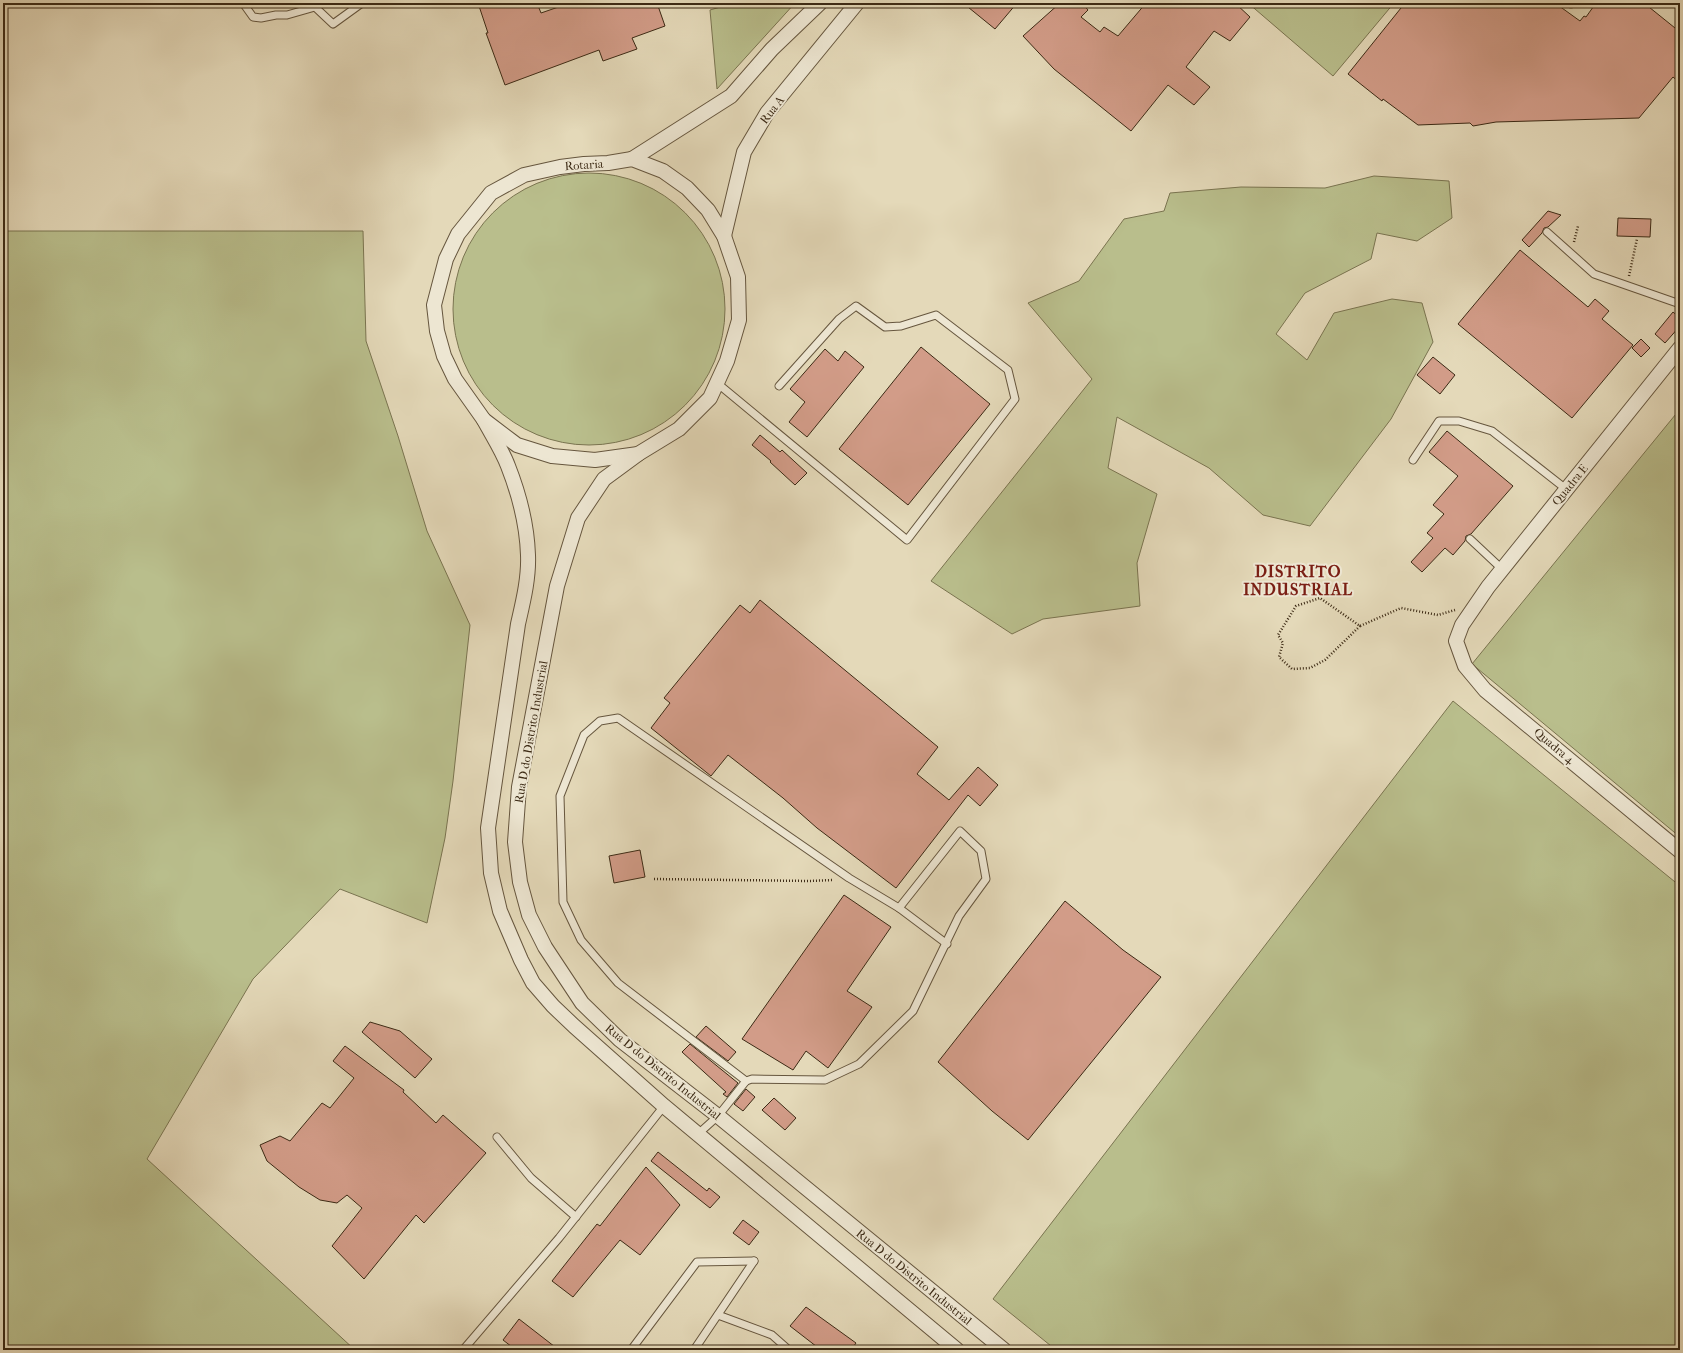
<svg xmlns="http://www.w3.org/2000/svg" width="1683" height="1353" font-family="'IM FELL French Canon',serif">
<rect width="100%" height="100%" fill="#e4d9b9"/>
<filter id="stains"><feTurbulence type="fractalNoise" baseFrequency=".005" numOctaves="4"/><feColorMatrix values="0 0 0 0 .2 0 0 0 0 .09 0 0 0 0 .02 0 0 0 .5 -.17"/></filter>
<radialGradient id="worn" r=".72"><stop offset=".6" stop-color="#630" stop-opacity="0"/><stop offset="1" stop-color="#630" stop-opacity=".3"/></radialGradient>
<g fill="#b9be8c" stroke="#7a7450">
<path d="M734,3h61l-78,86 -7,-79z"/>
<path d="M1248,3h146l-61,73z"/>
<circle cx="589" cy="309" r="136"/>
<path d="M1374,176l75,5 3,37 -35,23 -40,-8 -6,26 -66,34 -29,41 31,26 27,-47 58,-14 30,4 11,39 -42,77 -81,107 -47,-11 -54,-47 -92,-51 -9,51 49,26 -20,69 3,43 -97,13 -31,15 -81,-53 161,-202 -64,-76 51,-22 45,-62 40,-8 6,-18 71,-6 84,1z"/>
<path d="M3,231h360l3,110 32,95 29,95 43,94 -17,156 -8,57 -18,85 -87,-34 -87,90 -106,180 208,191h-352z"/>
<path d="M1680,409v428l-208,-173z"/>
<path d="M1453,701l227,185v464h-624l-63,-51z"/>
</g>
<g fill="#d29c88" stroke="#3c2a15">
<path d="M478,3h59l4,10 29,-10h87l8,23 -33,12 5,11 -34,12 -4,-11 -94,35 -19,-52h2z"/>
<path d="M963,3h54l-22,26z"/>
<path d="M1060,3h22l6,7 -7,7 19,15 4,-5 14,9 28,-33h89l15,14 -20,24 -16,-10 -28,36 24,20 -16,18 -26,-20 -37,46 -77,-62 -31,-33z"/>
<path d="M1405,3h150l25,18 4,-5 2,1 10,-14h48l36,29v51l-7,-6 -34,41 -143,4 -23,4 -3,-3 -52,2 -35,-26 -1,2 -34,-27z"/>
<path d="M1548,211l13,4 -13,12 -4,1 -2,5 -13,14 -7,-7z"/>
<path d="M1618,218l33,1 -1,18 -33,-1z"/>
<path d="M1520,250l68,57 7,-8 14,12 -7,8 31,26 -61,73 -114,-94z"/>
<path d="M1673,312l7,6v8l-15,17 -10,-9z"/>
<path d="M1641,339l9,9 -9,9 -9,-9z"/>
<path d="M921,347l69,57 -82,101 -69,-56z"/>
<path d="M825,349l13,12 7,-10 19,16 -57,70 -18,-15 16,-20 -15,-13z"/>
<path d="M1433,357l22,18 -15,19 -23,-19z"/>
<path d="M1447,431l66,55 -42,48 -5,2 -1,5 -12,14 -8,-7 -23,24 -11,-10 22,-24 -6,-5 17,-19 -11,-9 25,-29 -29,-24z"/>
<path d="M760,435l20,17 2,-2 25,23 -12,12 -25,-23 1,-1 -19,-16z"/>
<path d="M760,600l178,147 -21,27 32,26 29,-33 20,18 -18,21 -12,-11 -72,93 -79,-60 -34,-30 -55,-43 -17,21 -60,-48 19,-25 -6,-5 76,-93 10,8z"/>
<path d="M640,850l5,27 -31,6 -5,-27z"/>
<path d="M844,895l47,32 -44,64 25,16 -44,61 -22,-17 -13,19 -51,-31z"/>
<path d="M1065,901l58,49 38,27 -133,163 -36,-29 -54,-49z"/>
<path d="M370,1022l30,9 32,28 -17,19 -53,-46z"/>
<path d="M706,1026l30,26 -8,9 -32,-24z"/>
<path d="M690,1044l48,39 -11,14 -4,-3 3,-2 -44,-40z"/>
<path d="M345,1046l59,44 -1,2 33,31 7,-8 43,38 -62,70 -8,-8 -52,64 -32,-33 30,-38 -15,-13 -10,8 -17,-3 -21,-13 -32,-26 -7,-16 20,-9 10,5 32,-38 8,5 24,-30 -21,-17z"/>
<path d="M746,1089l9,8 -12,14 -9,-7z"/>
<path d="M774,1098l22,20 -11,12 -23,-20z"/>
<path d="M658,1152l49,39 2,-3 11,9 -10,11 -59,-47z"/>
<path d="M646,1167l34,38 -40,50 -20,-15 -47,57 -21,-16 45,-57 3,2z"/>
<path d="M743,1220l16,12 -10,13 -16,-12z"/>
<path d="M806,1307l50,36 -5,7h-30l-31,-24z"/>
<path d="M519,1319l40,31h-43l-13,-10z"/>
</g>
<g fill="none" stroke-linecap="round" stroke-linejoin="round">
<g stroke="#66563e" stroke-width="9">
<g id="service">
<path d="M243,3l10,14 8,1 15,-3h11l28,-8 -3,-4"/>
<path d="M1571,3v1"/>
<path d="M315,7l18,17 29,-21"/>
<path d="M1547,232l47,42 86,30"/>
<path d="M717,383l190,157 108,-141 -7,-29 -72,-55 -35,11 -16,1 -29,-21 -17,13 -60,67"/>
<path d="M1413,460l26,-39h20l33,10 74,58"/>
<path d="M1470,539l32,30"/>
<path d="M746,1081l-128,-98 -37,-43 -18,-38 -3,-106 24,-61 16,-14 18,-3 231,160 50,30 48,36"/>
<path d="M698,1134l20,-18 28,-35 6,-2 73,1 34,-16 54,-53 46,-95 27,-37 -5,-28 -21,-20 -61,77"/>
<path d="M497,1137l34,41 45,39"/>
<path d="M718,1315l54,20 17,15"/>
<path d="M463,1350l96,-112 105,-132"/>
<path d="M631,1350l66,-88 57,-1"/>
<path d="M694,1350l60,-89"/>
</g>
</g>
<g stroke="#66563e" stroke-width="16">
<g id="minor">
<path d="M632,159l31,12 24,17 21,22 16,26 14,41 1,43 -12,41 -17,37 -31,31 -41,25 -43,6 -43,-4 -35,-11 -33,-25 -29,-41 -11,-23 -7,-25 -3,-26 12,-46 12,-25 33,-41 33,-18 36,-8 24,-3 24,-1z"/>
<path d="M632,159l99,-63 41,-47 48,-46"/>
<path d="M724,236l20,-84 23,-39 90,-110"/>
<path d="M1680,348l-192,239 -26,38 -6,16 9,25 20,24 195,161"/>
<path d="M484,420c8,15 18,30 24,46 11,28 19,59 20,89 1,23 -5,47 -10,69l-30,204 3,45 9,38 21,49 12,23 20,23 21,20 90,80 293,244"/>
<path d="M638,454l-34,25 -26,39 -21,68 -38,201 -4,55 5,40 9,33 16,32 37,56 38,37 98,76 286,234"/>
</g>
</g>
<g stroke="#3c2a15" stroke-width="2.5" stroke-dasharray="1 2" stroke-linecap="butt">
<path d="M1574,242l4,-16"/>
<path d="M1629,276l8,-37"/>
<path d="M1360,626l-35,34 -15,8 -18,1 -13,-12 4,-14 -5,-8 18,-29 24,-8 40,28 41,-18 37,7 17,-5"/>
<path d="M654,879l156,2 22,-1"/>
</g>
<use href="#service" stroke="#ede6d2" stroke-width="7"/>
<use href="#minor" stroke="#ede6d2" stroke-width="14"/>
</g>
<g text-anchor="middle" stroke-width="4" stroke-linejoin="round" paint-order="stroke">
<g font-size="12" fill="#3c2a15" stroke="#ede6d2">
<text transform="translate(772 110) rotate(-53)" y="4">Rua A</text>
<text transform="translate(584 165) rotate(-4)" y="4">Rotaria</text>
<text transform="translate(1570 485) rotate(-51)" y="4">Quadra E</text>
<text transform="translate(531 732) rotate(-80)" y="4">Rua D do Distrito Industrial</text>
<text transform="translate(1554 746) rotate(40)" y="4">Quadra 4</text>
<text transform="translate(663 1072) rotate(39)" y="4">Rua D do Distrito Industrial</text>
<text transform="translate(914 1277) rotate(39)" y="4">Rua D do Distrito Industrial</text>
</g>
<g font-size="16" font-weight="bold" letter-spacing="1" fill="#7a1f14" stroke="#ede6d2">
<text x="1298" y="577">DISTRITO<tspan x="1298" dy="18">INDUSTRIAL</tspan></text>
</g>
</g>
<rect width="1683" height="1353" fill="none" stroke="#e4d9b9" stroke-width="16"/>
<rect x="4" y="4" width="1675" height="1345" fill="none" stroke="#3c2a15" stroke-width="2"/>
<rect x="8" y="8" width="1667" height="1337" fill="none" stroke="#3c2a15"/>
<rect width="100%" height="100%" filter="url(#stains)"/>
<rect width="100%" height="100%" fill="url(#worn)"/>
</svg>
